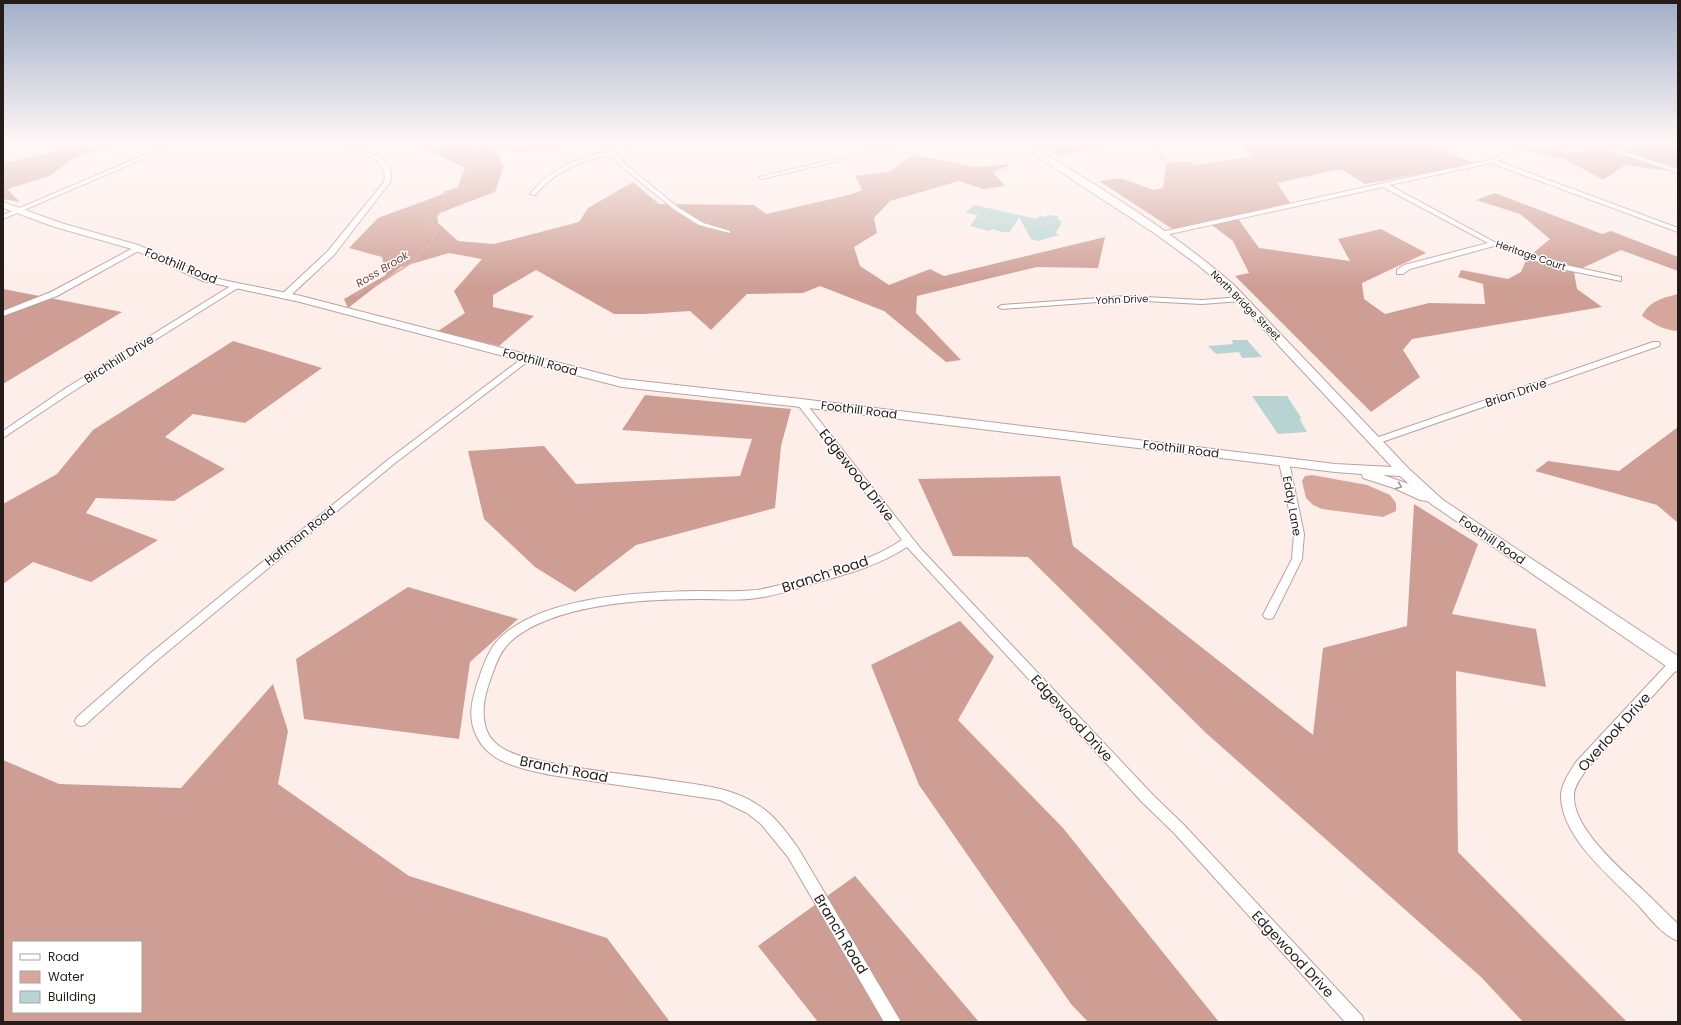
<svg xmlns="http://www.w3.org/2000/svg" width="1681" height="1025" font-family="Poppins,sans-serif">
<rect width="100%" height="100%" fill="#feeeea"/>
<g fill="#ce9e94" fill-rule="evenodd">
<path d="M68,144h56l-49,13 -25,19 -43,13 13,13 -17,-3v-36l56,-12z"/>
<path d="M428,144h141l-26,7 -33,1 -17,-6 11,20 -9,26 -58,22 1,9 20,18 36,3 85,-22 9,-14 45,-26 26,22 95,1 12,9 83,-19 13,-5 -7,-14 33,-4 26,-17 62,12 37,-3 -20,8 12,14 -22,3 -24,-8 -69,20 -16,17 3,15 -23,14 6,19 29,19 41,-16 14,7 161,-39 -7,31 -61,-1 -120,29 -1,17 45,47 -15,2 -62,-51 -64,-25 -17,7 -56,1 -36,36 -21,-19 -46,3h-30l-78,-44 -43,25v12l41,9 -35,30 -61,-15 27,-18 -11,-22 28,-32 -33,-6 -48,14 -53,41 -4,-9 42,-24 -4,-18 -33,-9 29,-30 79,-29 8,-21 -32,-16z"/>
<path d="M1038,144h88v1l-27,1 -39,10z"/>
<path d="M1237,144h208l-9,3 39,17 -110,20 -24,-15 -64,14 14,21 -55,12 23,32 91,13 -12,-22 43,-10 45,24 -64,30 2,16 21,15 44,-11 56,1 -2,-20 -25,-7 3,-7 47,9 13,-7 6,-14 23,-19 -30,-25 -44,-14 19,-7 107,41 9,-3 67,26v14l-57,-21 -47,22 3,17 25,18 -190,32 -9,11 17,27 -49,35 -136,-136 14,-3 -16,-32 -25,-19 -34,8 -75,-49 21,-3 34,12 9,-2 3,-25 23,-2 6,4 56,-8 -5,-8z"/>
<path d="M1494,144h39l13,5 36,4 18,-7 -5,-2h83v28l-53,-7 -22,15 -38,-21z"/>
<path d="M3,289l119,23 -119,72z"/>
<path d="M233,341l89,27 -77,55 -52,-9 -28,23 60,32 -51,32 -78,-3 -10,15 72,27 -67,42 -58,-20 -30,22v-80l54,-30 36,-44z"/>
<path d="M645,395l146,14 -10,37 -6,62 -139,37 -61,47 -40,-25 -51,-48 -16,-68 76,-5 32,38 164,-8 12,-37 -130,-9z"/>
<path d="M1678,427v96l-21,-18 -122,-34 13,-10 71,10z"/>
<path d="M1060,476l13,70 240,189 10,-87 84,-22 7,-122 64,40 -26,70 84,15 10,58 -90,-16 2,181 169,170h-104l-42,-45 -275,-244 -178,-176 -75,-1 -35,-77z"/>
<path d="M408,587l110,32 -48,43 -11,77 -155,-20 -8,-60z"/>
<path d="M960,621l34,36 -36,63 105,108 156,194h-131l-17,-18 -152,-219 -48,-120z"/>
<path d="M273,684l15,47 -10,53 131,92 198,62 63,84h-667v-262l56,24 122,4zM13,942h128v70h-128z"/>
<path d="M855,876l124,146h-161l-60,-76z"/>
</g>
<g fill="#d6a69b">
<path d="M1678,294v37c-15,-1 -24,-7 -36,-15 7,-15 21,-18 36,-22z"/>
<path d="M1312,475l55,10 23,10 6,8v8l-13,6 -61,-8 -9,-4 -7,-7 -4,-17 3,-5z"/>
</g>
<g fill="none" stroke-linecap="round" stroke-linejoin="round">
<g stroke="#d6a69b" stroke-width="2">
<path d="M1145,144l21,17"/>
<path d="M3,189l15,-13 15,-6 7,-7 26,-9 9,-7 13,-3"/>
<path d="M362,291l6,-4 10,-3 36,-23 4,-3v-4l14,-11v-4l4,-6 -2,-5 -5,-2 17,-22 -2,-7 1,-5 15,-4 10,-7 -4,-6 5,-8 -2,-2 2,-3 10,-5v-3l-9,-3 -1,-2 5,-3v-2"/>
</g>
<path stroke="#d6a69b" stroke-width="2.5" d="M356,295l7,-5"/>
</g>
<g fill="#b7d4d2">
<path d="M974,205l63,14 3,-3 4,1 4,-2 10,1v4l4,1 -4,9 -3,2 4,3 -21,6 -7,-2 -12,-22 -9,15h-8l-10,-3 -3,2 -19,-5 8,-11 -13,-2z"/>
<path d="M1232,340h15l15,17 -20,1 -3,-6 -23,2 -8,-8 25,-2z"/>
<path d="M1252,396h35l15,23 -3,-1 8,14 -29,2z"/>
</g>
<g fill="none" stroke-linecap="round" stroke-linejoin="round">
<g stroke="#bba29d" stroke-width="2">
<g id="street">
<path d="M171,144h7l-175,75v-4z"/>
<path d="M340,144c9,-1 43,12 48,20 4,6 3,11 2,18l-56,73 -45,42h-6v-4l45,-42 56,-69c6,-28 -28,-25 -44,-38z"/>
<path d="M648,144h10l-42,9 10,12 53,43 24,15 27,8v2l-31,-8 -24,-15 -53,-43 -12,-12c-30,6 -55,16 -75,40l-5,-1c28,-37 76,-42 118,-50z"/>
<path d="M900,144h9l-147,35 -3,-2z"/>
<path d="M1534,144h7l-44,17 181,67v4l-187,-69 -102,22 107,58 65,21 60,13v4l-65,-13 -62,-22 -84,23 -7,5h-6v-4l7,-5 84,-22 -105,-56 -222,49 -3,-2 3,-2 328,-72z"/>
<path d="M1593,144h7l78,25v4z"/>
<path d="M135,247h6l1,2 -85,47 -54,20v-5l48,-19z"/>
<path d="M234,284h3l4,2 -169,106 -69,46v-7l63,-43z"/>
<path d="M1126,296l76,4 39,-3 4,2 -4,2 -39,3 -76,-4 -124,9 -4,-2 4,-2z"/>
<path d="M1653,342h6l1,2 -1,2 -280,97h-6l-2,-2 2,-2z"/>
<path d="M524,357h6l1,2 -136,104 -240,199 -70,63 -4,1 -4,-1 -2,-4 2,-4 70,-61 242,-197z"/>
<path d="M801,400l3,1 117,148 231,245 32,31 178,191 2,6h-19l-171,-189 -32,-31 -235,-255c-27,18 -60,27 -92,36 -19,6 -38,12 -58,15 -19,3 -37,1 -56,1 -56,0 -146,4 -190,42 -10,9 -15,22 -19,34 -6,16 -11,32 -7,50 6,27 38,32 62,37 39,9 80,12 119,18 33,5 67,7 95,27 15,10 26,26 37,41l103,174h-17l-96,-165 -27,-33 -14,-11 -27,-13 -169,-25c-27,-6 -61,-11 -74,-38 -11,-21 -4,-41 3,-62 5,-14 11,-30 23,-40 45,-39 137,-43 195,-44 20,0 39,1 59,-1 19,-3 38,-9 57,-15 30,-8 61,-17 88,-35l-104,-135 -1,-2 1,-2z"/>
<path d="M1284,459l5,3 15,72 -2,25 -29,59 -4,1 -4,-1 -2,-3 29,-56 2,-25 -15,-72z"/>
<path d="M1675,658l3,1v9l-92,102c-5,8 -12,16 -12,25 -2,33 47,74 69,95 12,11 23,23 35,34v17c-16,-6 -29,-24 -40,-36 -27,-28 -75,-66 -77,-107 -1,-13 9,-26 15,-36l95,-102z"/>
</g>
</g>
<g stroke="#bba29d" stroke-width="2">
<path id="secondary" d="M1018,144h9c71,41 143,86 206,140l176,185 34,31 235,156v16l-6,-2 -245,-169 -7,-1 -26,-12 -31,-10 -1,-4 -27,-2 -534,-65 -179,-20 -66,-17 -256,-68 -97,-21 -71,-32 -77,-22 -52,-19v-6l58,21 77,22 73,32 12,3 78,16 321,83 179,20 534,65 57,3 -167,-179 -27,-23 -44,-32zM1383,475l17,1 9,8z"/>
</g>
<use href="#street" fill="#fff" fill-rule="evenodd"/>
<use href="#secondary" fill="#fff" fill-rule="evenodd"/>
</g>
<defs><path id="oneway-chevron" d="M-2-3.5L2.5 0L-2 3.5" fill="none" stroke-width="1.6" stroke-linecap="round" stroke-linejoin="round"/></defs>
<use stroke="#9d9998" href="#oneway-chevron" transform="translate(1399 486) rotate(22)"/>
<linearGradient id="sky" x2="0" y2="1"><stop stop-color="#a1aec9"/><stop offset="0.5" stop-color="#fff7f6"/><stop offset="1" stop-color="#fff7f6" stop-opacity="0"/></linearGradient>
<rect width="1681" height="287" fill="url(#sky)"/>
<g text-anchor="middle" stroke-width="3" stroke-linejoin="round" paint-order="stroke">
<g font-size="10" fill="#251c1a" stroke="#fff">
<text transform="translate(1531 255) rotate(19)" y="4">Heritage Court</text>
<text transform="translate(1122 299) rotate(-2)" y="4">Yohn Drive</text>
<text transform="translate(1246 305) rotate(45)" y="4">North Bridge Street</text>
</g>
<g font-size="11" font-style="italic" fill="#793b2f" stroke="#fff">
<text transform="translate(382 269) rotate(-31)" y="4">Ross Brook</text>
</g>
<g font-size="12" fill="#251c1a" stroke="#fff">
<text transform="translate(181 266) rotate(22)" y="4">Foothill Road</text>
<text transform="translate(119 359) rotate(-32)" y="4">Birchhill Drive</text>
<text transform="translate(540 362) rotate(15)" y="4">Foothill Road</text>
<text transform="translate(1516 393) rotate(-19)" y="4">Brian Drive</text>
<text transform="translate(859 410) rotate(7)" y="4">Foothill Road</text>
<text transform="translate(1181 449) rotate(7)" y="4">Foothill Road</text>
<text transform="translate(1292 506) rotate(80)" y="4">Eddy Lane</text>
<text transform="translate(300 536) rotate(-39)" y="4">Hoffman Road</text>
<text transform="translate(1492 540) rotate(34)" y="4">Foothill Road</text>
</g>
<g font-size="14" fill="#251c1a" stroke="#fff">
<text transform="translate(857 475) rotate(52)" y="5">Edgewood Drive</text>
<text transform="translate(825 574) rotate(-18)" y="5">Branch Road</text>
<text transform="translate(1072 718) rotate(47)" y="5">Edgewood Drive</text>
<text transform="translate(1614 732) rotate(-48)" y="5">Overlook Drive</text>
<text transform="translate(564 769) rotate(11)" y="5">Branch Road</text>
<text transform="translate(841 934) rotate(59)" y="5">Branch Road</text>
<text transform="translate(1293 954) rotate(47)" y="5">Edgewood Drive</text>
</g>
</g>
<rect width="1681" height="1025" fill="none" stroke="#251c1a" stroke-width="8"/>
<rect x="12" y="941" width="130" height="72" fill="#ffffff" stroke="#a8a4a3"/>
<rect x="20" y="954" width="20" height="6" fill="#ffffff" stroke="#a8a4a3"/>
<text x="48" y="961" font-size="12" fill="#251c1a">Road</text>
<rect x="20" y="971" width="20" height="12" fill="#d6a69b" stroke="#a8a4a3"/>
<text x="48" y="981" font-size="12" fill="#251c1a">Water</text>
<rect x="20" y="991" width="20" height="12" fill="#b7d4d2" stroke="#a8a4a3"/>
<text x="48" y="1001" font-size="12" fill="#251c1a">Building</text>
</svg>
